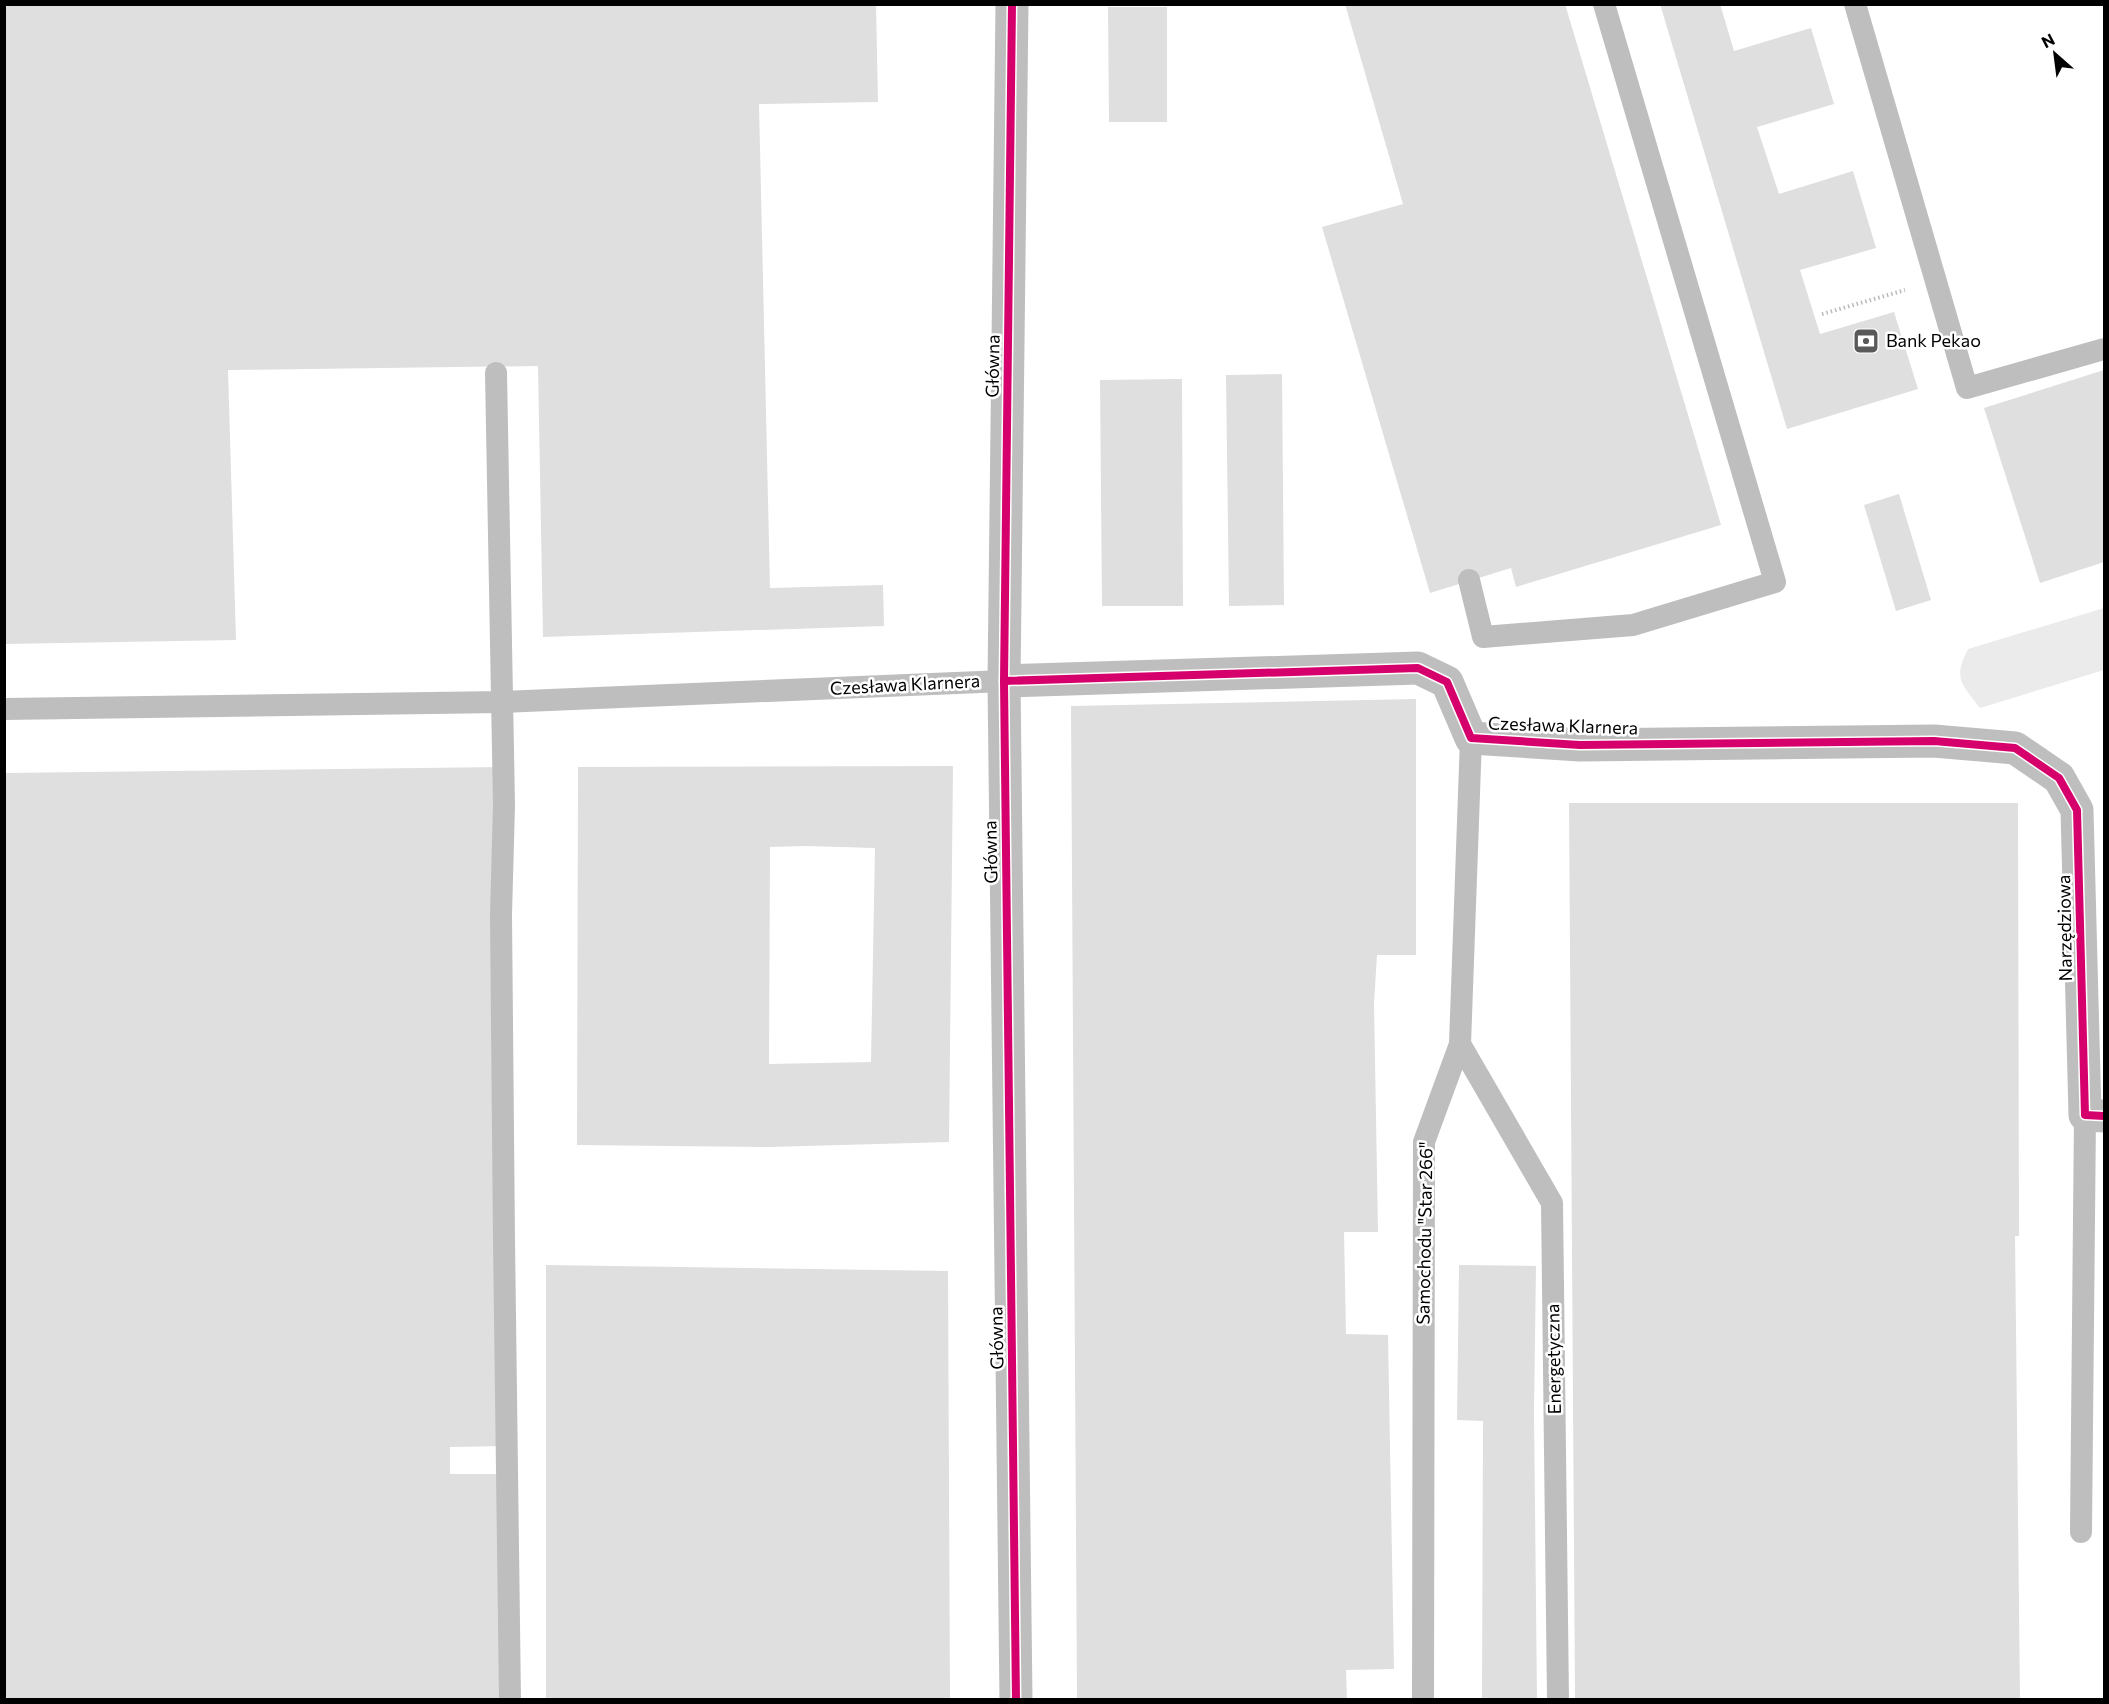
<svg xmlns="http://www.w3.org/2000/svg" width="2109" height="1704" font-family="Commissioner,sans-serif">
<rect width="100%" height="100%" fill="#fff"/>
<path fill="#ebebeb" d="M2104,608v62l-124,38c-19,-25 -27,-29 -12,-59z"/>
<g fill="#dfdfdf" fill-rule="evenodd">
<path d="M4,4h872l2,98 -119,2 11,484 113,-3 1,41 -341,11 -5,-271 -310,4 8,270 -232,4z"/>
<path d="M1345,4h220l156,521 -205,62 -5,-19 -81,25 -108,-366 81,-23z"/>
<path d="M1660,4h60l14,47 77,-23 23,76 -77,23 22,67 74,-23 23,77 -76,22 20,64 74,-22 24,77 -131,40z"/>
<path d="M1108,7h59v115h-58z"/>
<path d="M2104,370v192l-64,21 -56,-175z"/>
<path d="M1282,374l2,231 -55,1 -3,-231z"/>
<path d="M1182,379l1,227h-81l-2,-226z"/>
<path d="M1899,494l32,106 -35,11 -32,-106z"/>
<path d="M1416,699v256h-39l-3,48 4,229h-34l2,102 42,1 6,334 -48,1 1,30h-270l-6,-994z"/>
<path d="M953,766l-4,376 -180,5 -192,-2 1,-378zM806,846l69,2 -4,214 -102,2 1,-217z"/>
<path d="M504,767l8,679 -62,1v27h47l3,226h-496v-927z"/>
<path d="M1569,803h449l1,433h-4l5,464h-445z"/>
<path d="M546,1265l402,6 2,429h-404z"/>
<path d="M1459,1265l77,1 -2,146 3,288h-55l1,-279 -26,-1z"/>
</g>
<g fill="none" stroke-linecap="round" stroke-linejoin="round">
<path stroke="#b9b9b9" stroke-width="4" stroke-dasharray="1.5 3" stroke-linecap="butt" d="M1822,314l83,-24"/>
<g stroke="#bebebe" stroke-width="22">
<path d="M1855,4l112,384 137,-39"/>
<path d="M496,373l8,432 -3,110 3,325 6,460"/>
<path d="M1469,580l14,57 150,-12 142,-43 -171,-578"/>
<path d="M4,709l498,-7 502,-21"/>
<path d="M1460,1044l92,159 6,497"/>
<path d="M2081,1532l4,-417"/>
<path d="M1423,1700l1,-558 36,-98 11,-306"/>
</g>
<g stroke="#bebebe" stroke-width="33">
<path d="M1012,4l-8,677 12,1019"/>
<path d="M1004,681l414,-13 29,14 24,56 109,7 354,-4 81,7 44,30 18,32 8,305 19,1"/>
</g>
<g stroke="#fff" stroke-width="11">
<g id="cycleway">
<path d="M1012,4l-8,677 12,1019"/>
<path d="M1004,681l414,-13 29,14 24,56 109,7 354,-4 81,7 44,30 18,32 8,305 19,1"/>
</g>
</g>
<use href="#cycleway" stroke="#d6006c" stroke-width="8"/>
</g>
<defs>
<g id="bank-square" transform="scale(1.35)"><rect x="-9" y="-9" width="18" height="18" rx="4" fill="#595959" stroke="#fff"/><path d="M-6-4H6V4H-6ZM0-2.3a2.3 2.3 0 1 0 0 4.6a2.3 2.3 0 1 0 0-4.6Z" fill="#fff"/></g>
</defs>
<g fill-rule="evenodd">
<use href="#bank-square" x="1866" y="341"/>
</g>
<g text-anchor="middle" stroke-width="5" stroke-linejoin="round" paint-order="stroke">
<g font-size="18" fill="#000" stroke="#fff" text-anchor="start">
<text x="1886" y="347">Bank Pekao</text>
</g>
<g font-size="18" fill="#000" stroke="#fff">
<text transform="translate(993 366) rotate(-89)" y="6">Główna</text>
<text transform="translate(905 685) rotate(-3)" y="6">Czesława Klarnera</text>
<text transform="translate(1563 726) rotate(2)" y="6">Czesława Klarnera</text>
<text transform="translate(991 852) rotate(-91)" y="6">Główna</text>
<text transform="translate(2065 928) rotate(-91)" y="6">Narzędziowa</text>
<text transform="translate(1425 1233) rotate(-89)" y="6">Samochodu "Star 266"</text>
<text transform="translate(997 1338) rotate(-91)" y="6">Główna</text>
<text transform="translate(1554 1359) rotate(-91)" y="6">Energetyczna</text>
</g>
</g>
<rect width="2109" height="1704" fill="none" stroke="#000000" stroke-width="12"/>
<g transform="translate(2055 54) rotate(332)" stroke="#ffffff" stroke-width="4.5" paint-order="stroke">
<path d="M0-4.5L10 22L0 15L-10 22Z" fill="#000000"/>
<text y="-9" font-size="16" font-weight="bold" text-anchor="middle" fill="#000000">N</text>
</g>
</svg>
